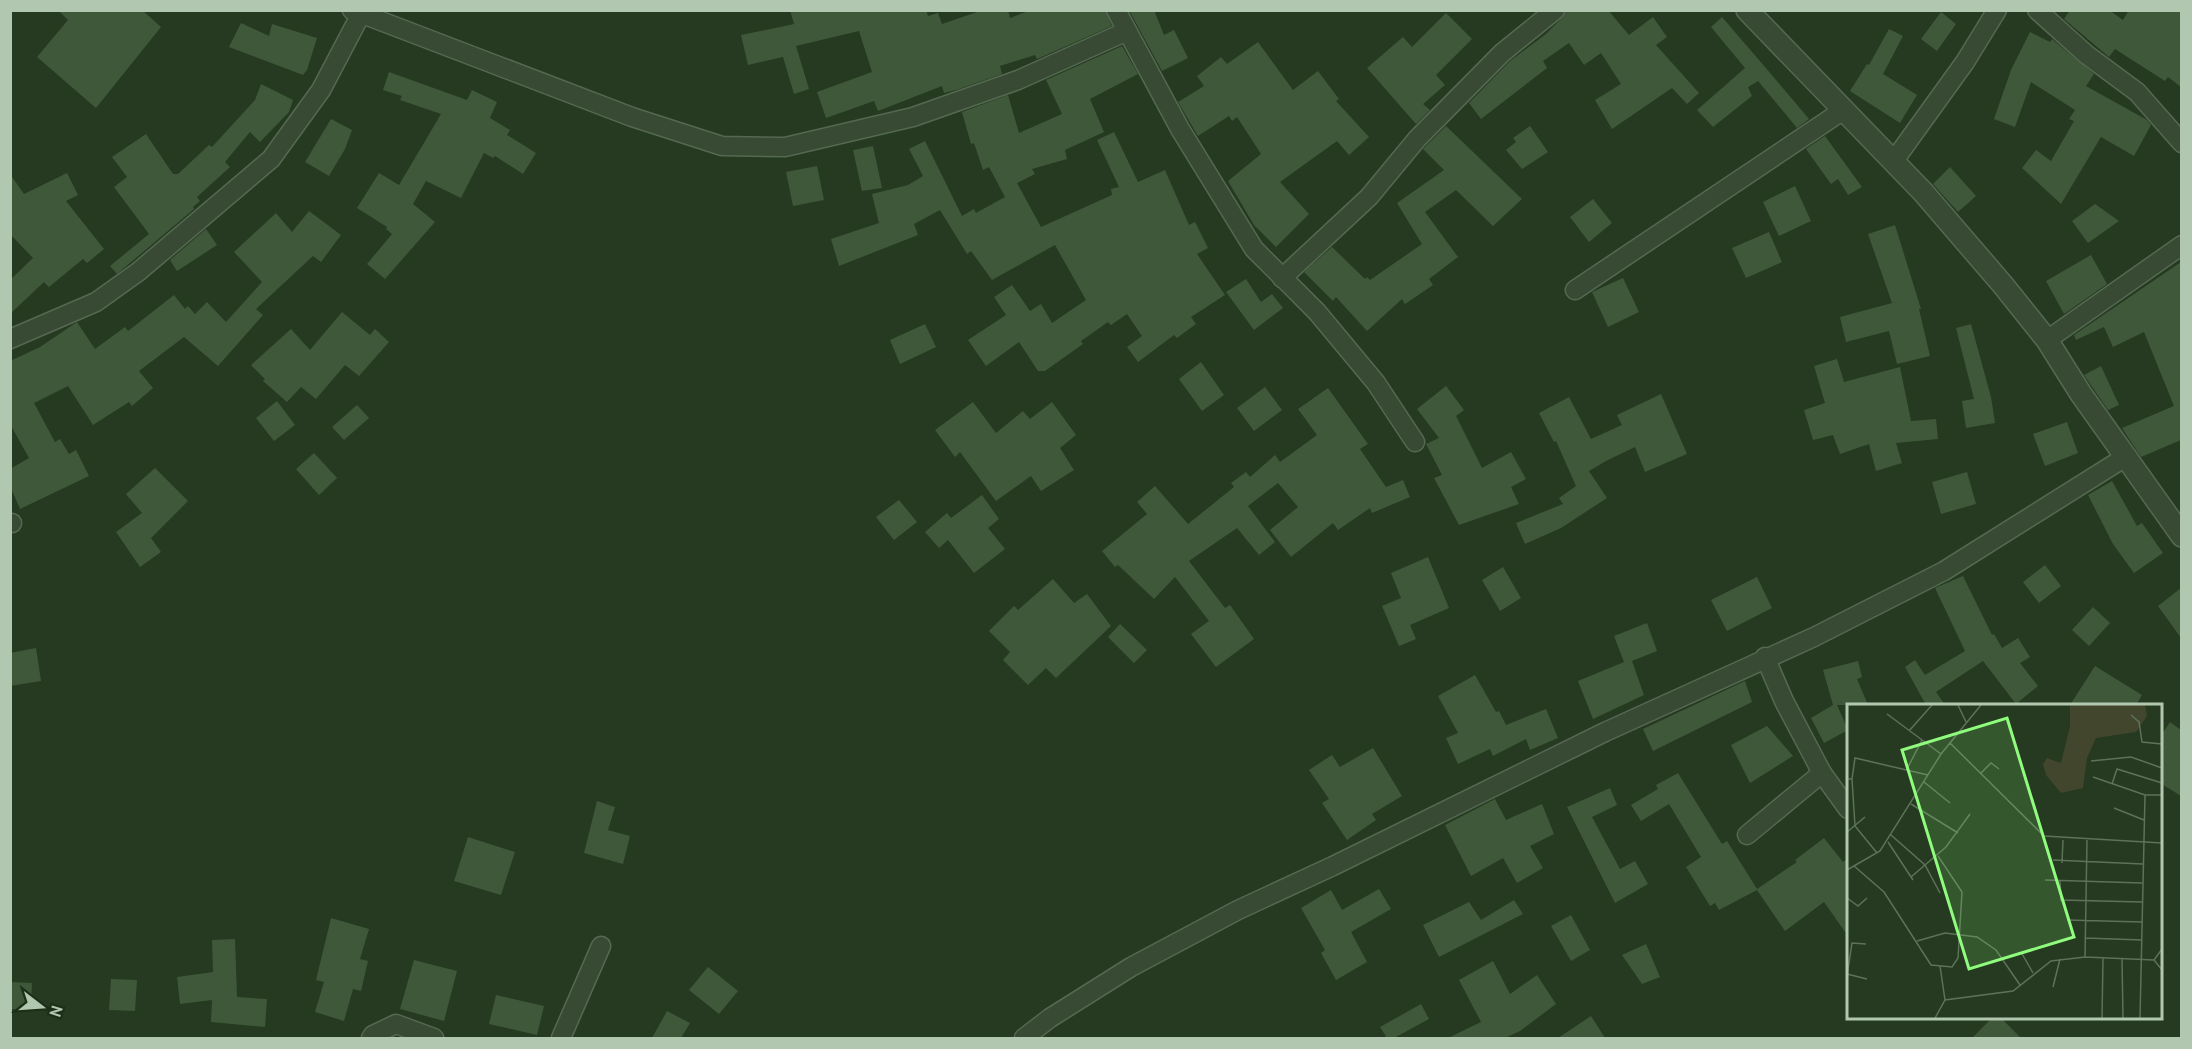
<svg xmlns="http://www.w3.org/2000/svg" width="2192" height="1049" font-family="'PT Sans',sans-serif">
<rect width="100%" height="100%" fill="#253a20"/>
<g fill="#3f583a">
<path d="M58,10h84l19,17 -65,81 -59,-51 31,-37z"/>
<path d="M790,10h136l2,6 10,-3 4,11 41,-14h25l2,8 21,-8h74l7,16 -75,33 -2,-4 -35,11 2,8 -46,16 -12,3 -2,-7 -64,25 -4,-10 -48,17 -9,-26 55,-20 -13,-41 -63,15 13,43 -15,5 -11,-37 -35,8 -7,-30 53,-11z"/>
<path d="M1129,10h25l10,25 10,-5 14,28 -26,13z"/>
<path d="M1566,10h42l21,25 24,-18 14,20 -11,8 43,48 -12,11 -15,-16 -60,41 -17,-29 26,-16 -20,-31 -17,12 -15,-22 -26,18 4,7 -66,51 -12,-16 41,-42 36,-27 16,-16z"/>
<path d="M2070,10h39l14,10 6,-10h52v77l-13,-10 -3,4 -50,-32 -6,8 -45,-38z"/>
<path d="M1941,12l15,12 -19,27 -16,-12z"/>
<path d="M1446,13l26,26 -36,36 9,10 -22,19 7,6 -14,14 -49,-56 36,-31 9,10z"/>
<path d="M1722,17l49,57 38,45 -12,9 -39,-47 -10,6 4,9 -39,31 -16,-17 48,-42 -34,-41z"/>
<path d="M241,23l28,13 3,-12 45,14 -10,32 -4,5 -74,-28z"/>
<path d="M1889,29l14,7 -20,38 34,21 -17,28 -50,-32 17,-27 2,1z"/>
<path d="M2030,32l20,10 2,-3 42,35 -8,12 61,34 4,5 -17,31 -33,-19 -40,67 -39,-36 14,-18 15,11 23,-40 -5,-2 6,-9 -44,-28 -16,45 -21,-8 17,-49z"/>
<path d="M1258,42l35,48 25,-19 21,28 -3,2 33,36 -20,18 -12,-14 -57,41 29,32 -33,33 -22,-22 -26,-44 33,-27 -24,-37 -5,4 -3,-5 -31,20 -20,-34 26,-16 -7,-10 24,-19 6,7z"/>
<path d="M1122,46l16,28 -48,25 14,33 -39,18 2,9 -35,10 3,5 -18,9 24,44 71,-32 -1,-6 8,-2 -22,-47 17,-8 24,50 27,-12 24,55 6,-3 13,26 -11,6 28,41 -34,22 5,7 -19,14 -3,-3 -36,27 -11,-15 15,-11 -15,-22 -16,11 -3,-3 -27,19 2,3 -38,27h-7l-19,-29 -33,24 -18,-26 38,-25 -12,-18 18,-12 18,26 11,-7 11,19 34,-23 -31,-55 -63,35 -21,-29 -4,3 -27,-44 -26,14 4,11 -79,31 -8,-27 48,-16 -7,-29 36,-9 15,-9 -14,-27 16,-8 37,75 12,-7 2,4 29,-16 -16,-30 -6,3 -9,-27 -3,1 -9,-32 46,-17 11,38 43,-19 -16,-34z"/>
<path d="M389,72l78,28 5,-10 25,12 -7,16 20,12 -3,5 29,18 -13,21 -28,-18 -2,2 -9,-5 -23,45 -35,-17 -13,23 22,18 -50,57 -18,-15 25,-30 -6,-5 1,-2 -30,-19 22,-35 20,12 42,-71 -41,-14 2,-4 -19,-6z"/>
<path d="M261,84l32,16 -4,12 -29,30 -10,-10 -25,30 5,5 -33,30 3,4 -7,6 1,2 -77,65 -7,-8 39,-32 -35,-47 13,-10 -15,-20 34,-23 27,40h5l31,-29 3,2 43,-47z"/>
<path d="M331,119l21,11 -7,19 -16,27 -24,-14z"/>
<path d="M1446,126l76,73 -29,27 -37,-36 -31,22 33,45 -29,22 4,6 -28,19 -3,-5 -35,32 -31,-34 -3,4 -29,-29 28,-25 33,32 2,-2 3,3 52,-36 -25,-41 47,-33 -21,-21z"/>
<path d="M1530,126l18,26 -26,17 -16,-19 10,-8 -3,-4z"/>
<path d="M1825,136l37,51 -14,8 -10,-16 -7,5 -25,-35z"/>
<path d="M873,146l9,42 -20,3 -9,-41z"/>
<path d="M817,166l7,34 -31,6 -7,-34z"/>
<path d="M1950,167l26,29 -18,16 -25,-28z"/>
<path d="M67,173l11,22 -12,6 38,48 -17,14 -4,-4 -34,28 -5,-5 -34,32v-34l23,-22 -23,-24v-60l14,20z"/>
<path d="M1795,186l16,35 -32,15 -16,-34z"/>
<path d="M1593,199l19,24 -23,19 -19,-25z"/>
<path d="M2095,204l24,17 -31,22 -16,-22z"/>
<path d="M309,211l32,24 -20,27 -8,-6 -57,53 7,6 -45,51 -34,-29 -45,34 14,17 -21,18 -3,-4 -36,23 -25,-39 -34,17 21,39 5,-3 9,15 7,-4 13,26 -69,33 -10,-23v-17l19,-11 -19,-34v-63l30,-14 37,-25 18,27 30,-22 3,4 46,-36 11,14 3,-3 7,8 12,-12 19,20 36,-40 -28,-30 42,-39 16,19z"/>
<path d="M1895,225l26,84h-2l11,47 -33,8 -8,-33 -43,11 -6,-25 52,-14 -24,-69z"/>
<path d="M206,229l11,16 -40,26 -7,-11z"/>
<path d="M1769,232l13,30 -36,16 -14,-30z"/>
<path d="M2091,255l16,29 -43,30 -18,-33z"/>
<path d="M2181,262v178l-40,17 -19,-29 52,-22 -30,-74 -31,15 -9,-20 -28,13 -2,-5z"/>
<path d="M1623,278l16,34 -31,15 -16,-35z"/>
<path d="M1246,279l15,23 11,-8 11,14 -29,22 -28,-38z"/>
<path d="M342,312l28,23 5,-6 14,13 -30,34 -14,-11 -29,34 -15,-12 -14,15 -24,-21 2,-2 -14,-14 40,-36 19,21z"/>
<path d="M925,324l11,23 -36,17 -10,-24z"/>
<path d="M1971,324l20,73 4,26 -29,5 -4,-27 12,-2 -18,-71z"/>
<path d="M1837,359l7,23 56,-15 11,54 25,-2 2,20 -42,4 6,20 -26,8 -7,-27 -29,10 -7,-19 -20,5 -9,-30 21,-7 -11,-37z"/>
<path d="M1201,362l23,33 -22,16 -23,-32z"/>
<path d="M2101,366l18,39 -11,5 -24,-35z"/>
<path d="M1446,386l18,24 -8,6 26,52 29,-16 15,27 -15,8 8,17 -60,21 -25,-47 8,-3 -16,-31 13,-6 -22,-29z"/>
<path d="M1265,387l17,23 -28,21 -17,-23z"/>
<path d="M1328,388l40,56 -8,5 26,38 17,-7 7,17 -38,16 -2,-5 -32,22 -5,-7 -42,34 -21,-27 28,-23 -20,-24 -30,23 27,36 -16,13 -22,-27 -48,33 36,47 5,-3 24,34 -38,28 -25,-33 18,-13 -34,-44 -21,22 -36,-34 -3,2 -13,-16 45,-37 -10,-12 18,-16 33,38 46,-37 -3,-4 15,-11 4,5 25,-22 5,7 37,-27 -19,-26z"/>
<path d="M1661,394l26,60 -42,18 -10,-25 -29,14 -17,10 18,27 -46,30 -36,16 -9,-21 47,-19 -4,-6 17,-12 -20,-45 -2,1 -15,-29 30,-16 22,42 31,-14 -5,-10z"/>
<path d="M277,401l18,24 -21,16 -18,-23z"/>
<path d="M973,402l23,31 27,-22 7,8 22,-17 24,33 -16,13 14,22 -33,21 -10,-15 -35,25 -36,-49 -5,5 -20,-27z"/>
<path d="M357,405l12,13 -25,22 -12,-13z"/>
<path d="M2067,422l11,31 -33,13 -12,-32z"/>
<path d="M314,453l23,25 -18,17 -23,-26z"/>
<path d="M155,468l33,33 -37,37 10,14 -21,15 -24,-35 26,-19 -16,-19z"/>
<path d="M1967,472l9,32 -35,10 -9,-32z"/>
<path d="M2112,481l25,45 5,-3 21,30 -29,20 -21,-29 -25,-49z"/>
<path d="M982,495l17,24 -11,9 17,21 -31,24 -26,-33 -9,8 -14,-16 22,-19 4,5z"/>
<path d="M899,500l18,22 -23,18 -18,-23z"/>
<path d="M1428,557l21,51 -39,17 6,14 -17,7 -17,-40 19,-8 -10,-25z"/>
<path d="M2045,565l16,21 -22,17 -16,-21z"/>
<path d="M1503,567l18,31 -21,13 -18,-31z"/>
<path d="M1963,576l29,59 2,-1 8,14 16,-10 12,19 -10,6 18,23 -22,18 -33,-43 -47,31 9,13h-19l-21,-38 10,-7 10,15 40,-24 -30,-63z"/>
<path d="M1757,577l15,31 -45,23 -16,-31z"/>
<path d="M1053,579l21,24 13,-9 24,32 -55,52 -10,-10 -18,17 -25,-25 7,-8 -21,-21 25,-25 4,4z"/>
<path d="M2181,588v50l-23,-32z"/>
<path d="M2093,607l17,16 -21,23 -17,-16z"/>
<path d="M1647,623l10,28 -25,10 12,34 -51,24 -15,-38 46,-19 -10,-26z"/>
<path d="M1120,624l27,26 -13,13 -26,-26z"/>
<path d="M36,648l5,33 -31,5v-33z"/>
<path d="M1858,661l4,16 -5,2 11,26h-31l11,25 -24,13 -13,-25 22,-13 -10,-35z"/>
<path d="M2095,666l47,29 -6,10h-66z"/>
<path d="M1475,675l21,37 3,-1 7,14 40,-16 12,29 -28,12 -4,-11 -33,17 -3,-7 -32,15 -12,-26 12,-5 -20,-37z"/>
<path d="M1745,681l7,21 -99,49 -10,-22z"/>
<path d="M2170,722l11,8v66l-21,-13v-46z"/>
<path d="M1767,726l26,30 -43,27 -19,-38z"/>
<path d="M1373,748l29,48 -30,18 4,6 -29,20 -25,-37 7,-4 -20,-29 23,-15 8,12z"/>
<path d="M1678,773l44,71 5,-3 30,48 40,-27 -2,-2 29,-22 19,24 5,-4v78l-24,-34 -39,29 -28,-41 -38,20 -4,-7 -5,3 -24,-39 15,-10 -32,-53 -28,17 -10,-16 27,-16 -2,-4z"/>
<path d="M1610,788l7,17 -25,12 28,52 15,-8 13,23 -33,19 -48,-96z"/>
<path d="M1495,799l11,21 36,-16 12,30 -24,12 13,22 -26,15 -14,-25 -32,18 -26,-51z"/>
<path d="M597,801l18,6 -7,23 22,6 -7,28 -39,-11z"/>
<path d="M468,837l47,15 -14,43 -47,-14z"/>
<path d="M1379,889l12,20 -40,23 16,30 -31,18 -15,-27 4,-3 -24,-42 30,-18 11,20z"/>
<path d="M1514,900l9,14 -84,43 -16,-32 46,-23 12,18z"/>
<path d="M1571,915l19,35 -19,11 -20,-35z"/>
<path d="M331,918l38,11 -9,30 8,2 -7,30 -8,-2 -9,32 -29,-9 9,-30 -8,-2z"/>
<path d="M235,939l2,58 30,2 -2,28 -54,-5 1,-22 -32,4 -3,-27 36,-5 -1,-32z"/>
<path d="M1646,944l14,33 -18,7 -20,-29z"/>
<path d="M414,960l43,11 -13,50 -44,-12z"/>
<path d="M1493,961l17,33 27,-19 19,29 -36,27 -15,7h-57l33,-16 -22,-42z"/>
<path d="M708,967l30,24 -19,23 -30,-24z"/>
<path d="M111,979l26,1 -2,31 -26,-1z"/>
<path d="M10,982l22,1 -1,27 -21,-1z"/>
<path d="M496,995l48,11 -7,29 -48,-11z"/>
<path d="M1421,1004l8,15 -35,19h-7l-7,-11z"/>
<path d="M667,1011l23,12 -9,15h-29z"/>
<path d="M1591,1016l14,22h-47z"/>
<path d="M1993,1017h7l21,21h-49z"/>
</g>
<g fill="none" stroke-linecap="round" stroke-linejoin="round">
<g stroke="#556852" stroke-width="21">
<g id="minor">
<path d="M352,10l280,107 90,29 63,1 128,-30 105,-37 107,-48"/>
<path d="M1116,10l64,119 74,120 63,63 59,71 39,59"/>
<path d="M2037,10l50,45 50,37 45,51"/>
<path d="M1893,162l72,-100 32,-52"/>
<path d="M1282,278l87,-81 48,-58 85,-86 53,-43"/>
<path d="M1575,290l267,-179"/>
<path d="M10,339l86,-37 42,-30 133,-113 50,-69 42,-80"/>
<path d="M2047,340l135,-95"/>
<path d="M10,523h2"/>
<path d="M1822,773l26,36"/>
<path d="M1747,835l75,-62 -38,-72 -19,-44"/>
<path d="M371,1038l2,-3 23,-11 38,14"/>
<path d="M561,1038l40,-92"/>
<path d="M1024,1038l26,-20 81,-51 107,-57 95,-44 272,-134 209,-95 130,-66 183,-115"/>
</g>
</g>
<g stroke="#556852" stroke-width="24">
<path id="tertiary" d="M1747,10l176,182 80,93 44,55 34,54 101,142"/>
</g>
<use href="#minor" stroke="#384a34" stroke-width="18"/>
<use href="#tertiary" stroke="#384a34" stroke-width="21"/>
</g>
<g transform="translate(1847 704)">
<rect width="315" height="315" fill="#253a20"/>
<path d="M223,1h75l2,11 -11,16 -40,6 -9,20 -4,30 -22,5 -15,-18 -3,-11 4,-6 14,5 9,-37z" fill="#42462d"/>
<path fill="none" stroke="#5d7259" stroke-width="1.5" d="M111,1l8,17M40,10l54,40M284,11l8,7 3,20 20,2M62,27l23,-26M103,39l94,93 118,7M244,57l40,-4 31,11M60,65l15,-29M134,69l10,-10 8,6M246,73l52,18h17M0,75h5l3,47 22,27M5,75l3,-21 73,17M77,78l26,21M265,80l5,-15 45,14M64,100l47,29M267,104l30,12M0,128l18,-15M44,131l34,30 15,28M41,138l25,38M206,156l90,4M215,159l1,-23M7,162l30,26 47,73 21,2 6,-9 4,-66 -24,-36M0,166l33,-19 61,-97 40,-49M64,173l35,-30 24,-33M198,176l97,3M213,177l1,19 81,2M0,194l11,8 9,-8M220,216l75,2M238,234l57,2M70,237l28,-8 32,4 19,13 24,35M315,245l-8,11 8,10M174,248l12,21M238,253l2,-117M275,255l1,59M93,262l5,34M0,270l20,5M0,272l5,-33 14,1M206,283l7,-28M88,314l10,-18 68,-9 38,-30 34,-4 69,3M255,314l1,-60M293,314l5,-223"/>
<path fill="#90fc7e" fill-opacity="0.15" stroke="#90fc7e" stroke-width="3" d="M160,14l67,219 -105,32 -67,-219z"/>
<rect width="315" height="315" fill="none" stroke="#b2c7af" stroke-width="3"/>
</g>
<rect width="2192" height="1049" fill="none" stroke="#b2c7af" stroke-width="24"/>
<g transform="translate(42 1007) rotate(107)" stroke="#1d2f19" stroke-width="4.5" paint-order="stroke">
<path d="M0-4.5L10 22L0 15L-10 22Z" fill="#b2c7af"/>
<text y="-9" font-size="16" font-weight="bold" text-anchor="middle" fill="#b2c7af">N</text>
</g>
</svg>
